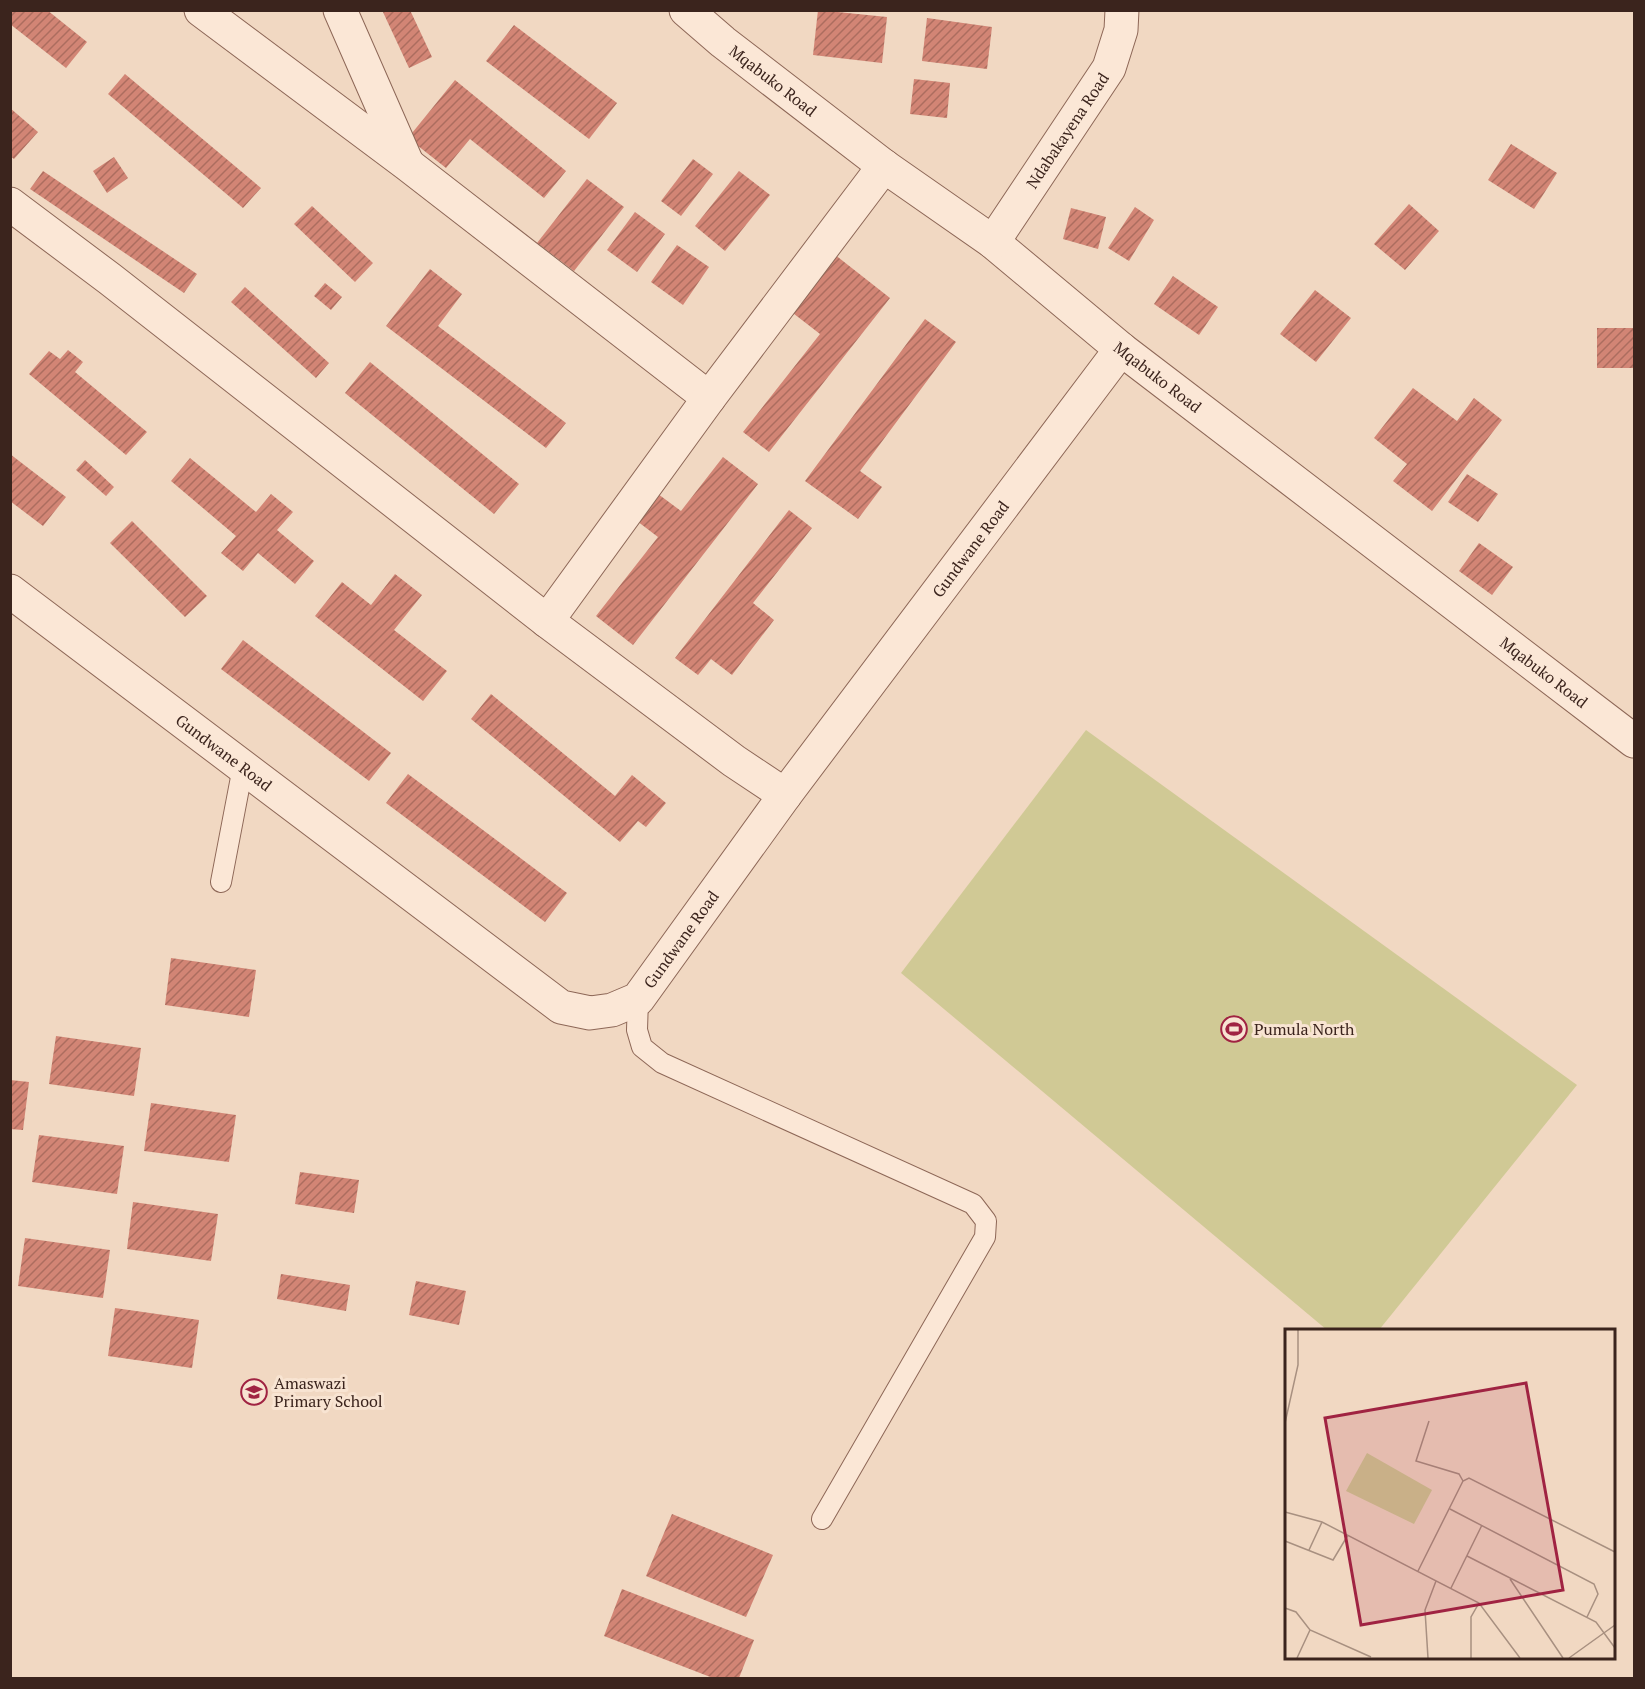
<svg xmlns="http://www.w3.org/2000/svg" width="1645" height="1689" font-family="'PT Serif',serif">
<defs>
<pattern id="building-hatch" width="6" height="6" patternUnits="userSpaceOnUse" patternTransform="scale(1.5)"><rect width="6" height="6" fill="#d28575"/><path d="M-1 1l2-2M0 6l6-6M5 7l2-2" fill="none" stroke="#ac6d5f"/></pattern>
</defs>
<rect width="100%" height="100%" fill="#f1d8c2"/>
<path fill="#d0c995" d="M1086,730l491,355 -198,245h-52l-426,-357z"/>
<g fill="url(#building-hatch)">
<path d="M10,10h37l40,32 -21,26 -56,-44z"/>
<path d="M382,10h28l22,47 -23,11z"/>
<path d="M818,10l69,7 -5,46 -69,-8z"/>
<path d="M927,18l65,9 -5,42 -65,-8z"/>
<path d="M514,25l103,78 -28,36 -103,-78z"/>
<path d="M125,74l136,114 -18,20 -135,-114z"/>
<path d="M914,79l36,4 -3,35 -37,-4z"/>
<path d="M455,80l111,91 -22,27 -74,-59 -24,29 -38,-30z"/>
<path d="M10,108l28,24 -24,27 -4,-3z"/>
<path d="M1511,144l46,29 -23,36 -46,-29z"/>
<path d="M114,157l14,21 -21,15 -14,-22z"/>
<path d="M693,159l20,15 -32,42 -20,-15z"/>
<path d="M43,171l154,103 -13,19 -154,-104z"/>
<path d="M739,171l31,24 -45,56 -30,-25z"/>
<path d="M587,179l37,28 -50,64 -37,-28z"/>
<path d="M1409,204l30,27 -34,39 -31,-26z"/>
<path d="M312,206l61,57 -18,19 -61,-58z"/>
<path d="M1135,207l19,13 -25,41 -21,-13z"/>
<path d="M1071,208l35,9 -8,32 -35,-10z"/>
<path d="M635,212l30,22 -28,38 -30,-22z"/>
<path d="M677,245l32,22 -26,38 -32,-23z"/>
<path d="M834,254l56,44 -121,154 -26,-20 77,-98 -31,-24z"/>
<path d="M430,269l32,25 -24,32 128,97 -20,25 -160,-122z"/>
<path d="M1173,276l45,31 -19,28 -45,-31z"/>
<path d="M325,283l17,14 -11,13 -17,-14z"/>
<path d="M245,287l84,76 -13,15 -85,-76z"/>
<path d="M1315,290l36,28 -35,44 -36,-28z"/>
<path d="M925,319l31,23 -96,129 22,16 -24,32 -53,-38z"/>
<rect x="1597" y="328" width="37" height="40"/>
<path d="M68,350l15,12 -8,10 72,60 -21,23 -97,-81 20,-23 11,8z"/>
<path d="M370,362l149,122 -25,30 -149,-121z"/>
<path d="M1413,388l44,33 17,-23 28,22 -70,91 -39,-30 14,-17 -33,-26z"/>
<path d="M10,454l56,43 -23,29 -33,-25z"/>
<path d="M723,457l35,27 -125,161 -37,-29 62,-79 -25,-19 21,-27 27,20z"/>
<path d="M190,458l66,54 15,-18 22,18 -16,18 37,31 -19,23 -37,-31 -15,18 -22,-18 15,-17 -65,-55z"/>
<path d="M85,460l29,27 -8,9 -30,-26z"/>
<path d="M1467,474l31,20 -20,28 -30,-20z"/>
<path d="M789,510l23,18 -59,75 21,17 -42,55 -21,-16 -13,16 -23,-17z"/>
<path d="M132,521l75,75 -22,21 -75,-74z"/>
<path d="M1479,543l34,24 -21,28 -33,-24z"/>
<path d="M395,574l27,21 -28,35 53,41 -24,30 -108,-85 27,-34 29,23z"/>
<path d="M243,640l148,113 -22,28 -148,-112z"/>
<path d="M491,694l124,102 17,-21 34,28 -20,24 -8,-6 -18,21 -149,-123z"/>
<path d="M408,774l159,119 -22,29 -159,-119z"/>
<path d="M171,958l85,12 -7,47 -84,-12z"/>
<path d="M56,1036l85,12 -7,48 -85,-12z"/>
<path d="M10,1080l19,2 -6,48 -13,-1z"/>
<path d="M151,1103l85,12 -7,47 -85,-11z"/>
<path d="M39,1135l85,11 -7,48 -85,-12z"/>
<path d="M300,1172l59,8 -5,33 -59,-9z"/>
<path d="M133,1202l85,12 -7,47 -84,-12z"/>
<path d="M25,1238l85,12 -7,48 -85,-12z"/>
<path d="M281,1274l69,11 -4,26 -69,-12z"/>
<path d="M416,1281l50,10 -7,34 -50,-10z"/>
<path d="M115,1308l84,12 -7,48 -84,-12z"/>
<path d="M672,1514l101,41 -27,62 -100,-41z"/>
<path d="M622,1589l132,51 -15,38h-26l-109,-42z"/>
</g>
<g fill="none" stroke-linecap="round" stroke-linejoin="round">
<g stroke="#8d6757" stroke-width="22">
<g id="service">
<path d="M221,882l22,-115"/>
<path d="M638,999l-1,31 5,17 20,16 311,141 13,17 -1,16 -163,282"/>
</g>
</g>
<g stroke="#8d6757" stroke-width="35">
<g id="minor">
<path d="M201,10l206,154 302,234"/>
<path d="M340,10l67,153"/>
<path id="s1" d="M686,10l37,32 161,124 109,76 128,107 513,392"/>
<path d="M10,204l100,75 437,342 187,140 51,34"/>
<path id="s2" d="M993,242l116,-174 12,-38 1,-20"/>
<path id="s3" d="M10,591l551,416 29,6 22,-3 26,-11 147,-204 336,-446"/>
<path d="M547,621l162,-223 175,-232"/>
</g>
</g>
<use href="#service" stroke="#fbe7d6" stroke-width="20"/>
<use href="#minor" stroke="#fbe7d6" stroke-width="33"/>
</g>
<defs>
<g id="stadium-ring" transform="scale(1.35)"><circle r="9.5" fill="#f8e4d2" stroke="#a02342" stroke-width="1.5"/><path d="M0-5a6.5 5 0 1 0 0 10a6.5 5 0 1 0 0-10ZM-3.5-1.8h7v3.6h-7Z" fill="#a02342"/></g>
<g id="school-ring" transform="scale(1.35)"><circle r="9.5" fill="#f8e4d2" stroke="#a02342" stroke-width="1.5"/><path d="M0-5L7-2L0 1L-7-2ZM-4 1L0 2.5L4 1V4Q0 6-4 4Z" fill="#a02342"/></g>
</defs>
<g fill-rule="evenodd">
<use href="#stadium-ring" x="1234" y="1029"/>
<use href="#school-ring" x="254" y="1392"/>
</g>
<g text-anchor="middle" stroke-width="6" stroke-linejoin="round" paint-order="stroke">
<g font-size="16" fill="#3b241d" stroke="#f8e4d2">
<text dy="6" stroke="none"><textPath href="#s1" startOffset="112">Mqabuko Road</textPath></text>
<text dy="6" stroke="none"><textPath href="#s2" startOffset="134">Ndabakayena Road</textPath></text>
<text dy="6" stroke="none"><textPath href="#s1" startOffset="598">Mqabuko Road</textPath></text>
<text dy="6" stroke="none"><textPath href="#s3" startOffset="1330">Gundwane Road</textPath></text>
<text dy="6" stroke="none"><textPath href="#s1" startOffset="1084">Mqabuko Road</textPath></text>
<text dy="6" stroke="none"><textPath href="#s3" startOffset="268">Gundwane Road</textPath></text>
<text dy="6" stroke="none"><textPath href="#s3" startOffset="844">Gundwane Road</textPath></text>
</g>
<g font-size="16" fill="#3b241d" stroke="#f8e4d2" text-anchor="start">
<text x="1254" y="1035">Pumula North</text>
<text x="274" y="1389">Amaswazi<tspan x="274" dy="18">Primary School</tspan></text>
</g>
</g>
<g transform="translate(1285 1329)">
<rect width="330" height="330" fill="#f1d8c2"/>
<path d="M82,124l65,37 -18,34 -68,-33z" fill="#d0c995"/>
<path fill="none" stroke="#a89080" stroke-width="1.5" d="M144,92l-13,40 43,13 4,7M0,94l13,-58v-35M165,180l144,75 4,10 -11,23M0,183l37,10 157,81 41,55M0,212l48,19 15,-25M24,221l13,-28M182,227l129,66 19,26M133,242l45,-90 6,-3 146,74M225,250l53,79M166,259l31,-63M0,279l11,4 14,18 61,27M12,329l13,-28M143,329l-3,-48 11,-29M186,329v-41l8,-14M284,329l46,-33"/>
<path fill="#a02342" fill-opacity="0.15" stroke="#a02342" stroke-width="3" d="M241,54l37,207 -202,35 -36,-207z"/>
<rect width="330" height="330" fill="none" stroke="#3b241d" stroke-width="3"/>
</g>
<rect width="1645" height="1689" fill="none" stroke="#3b241d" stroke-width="24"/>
</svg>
